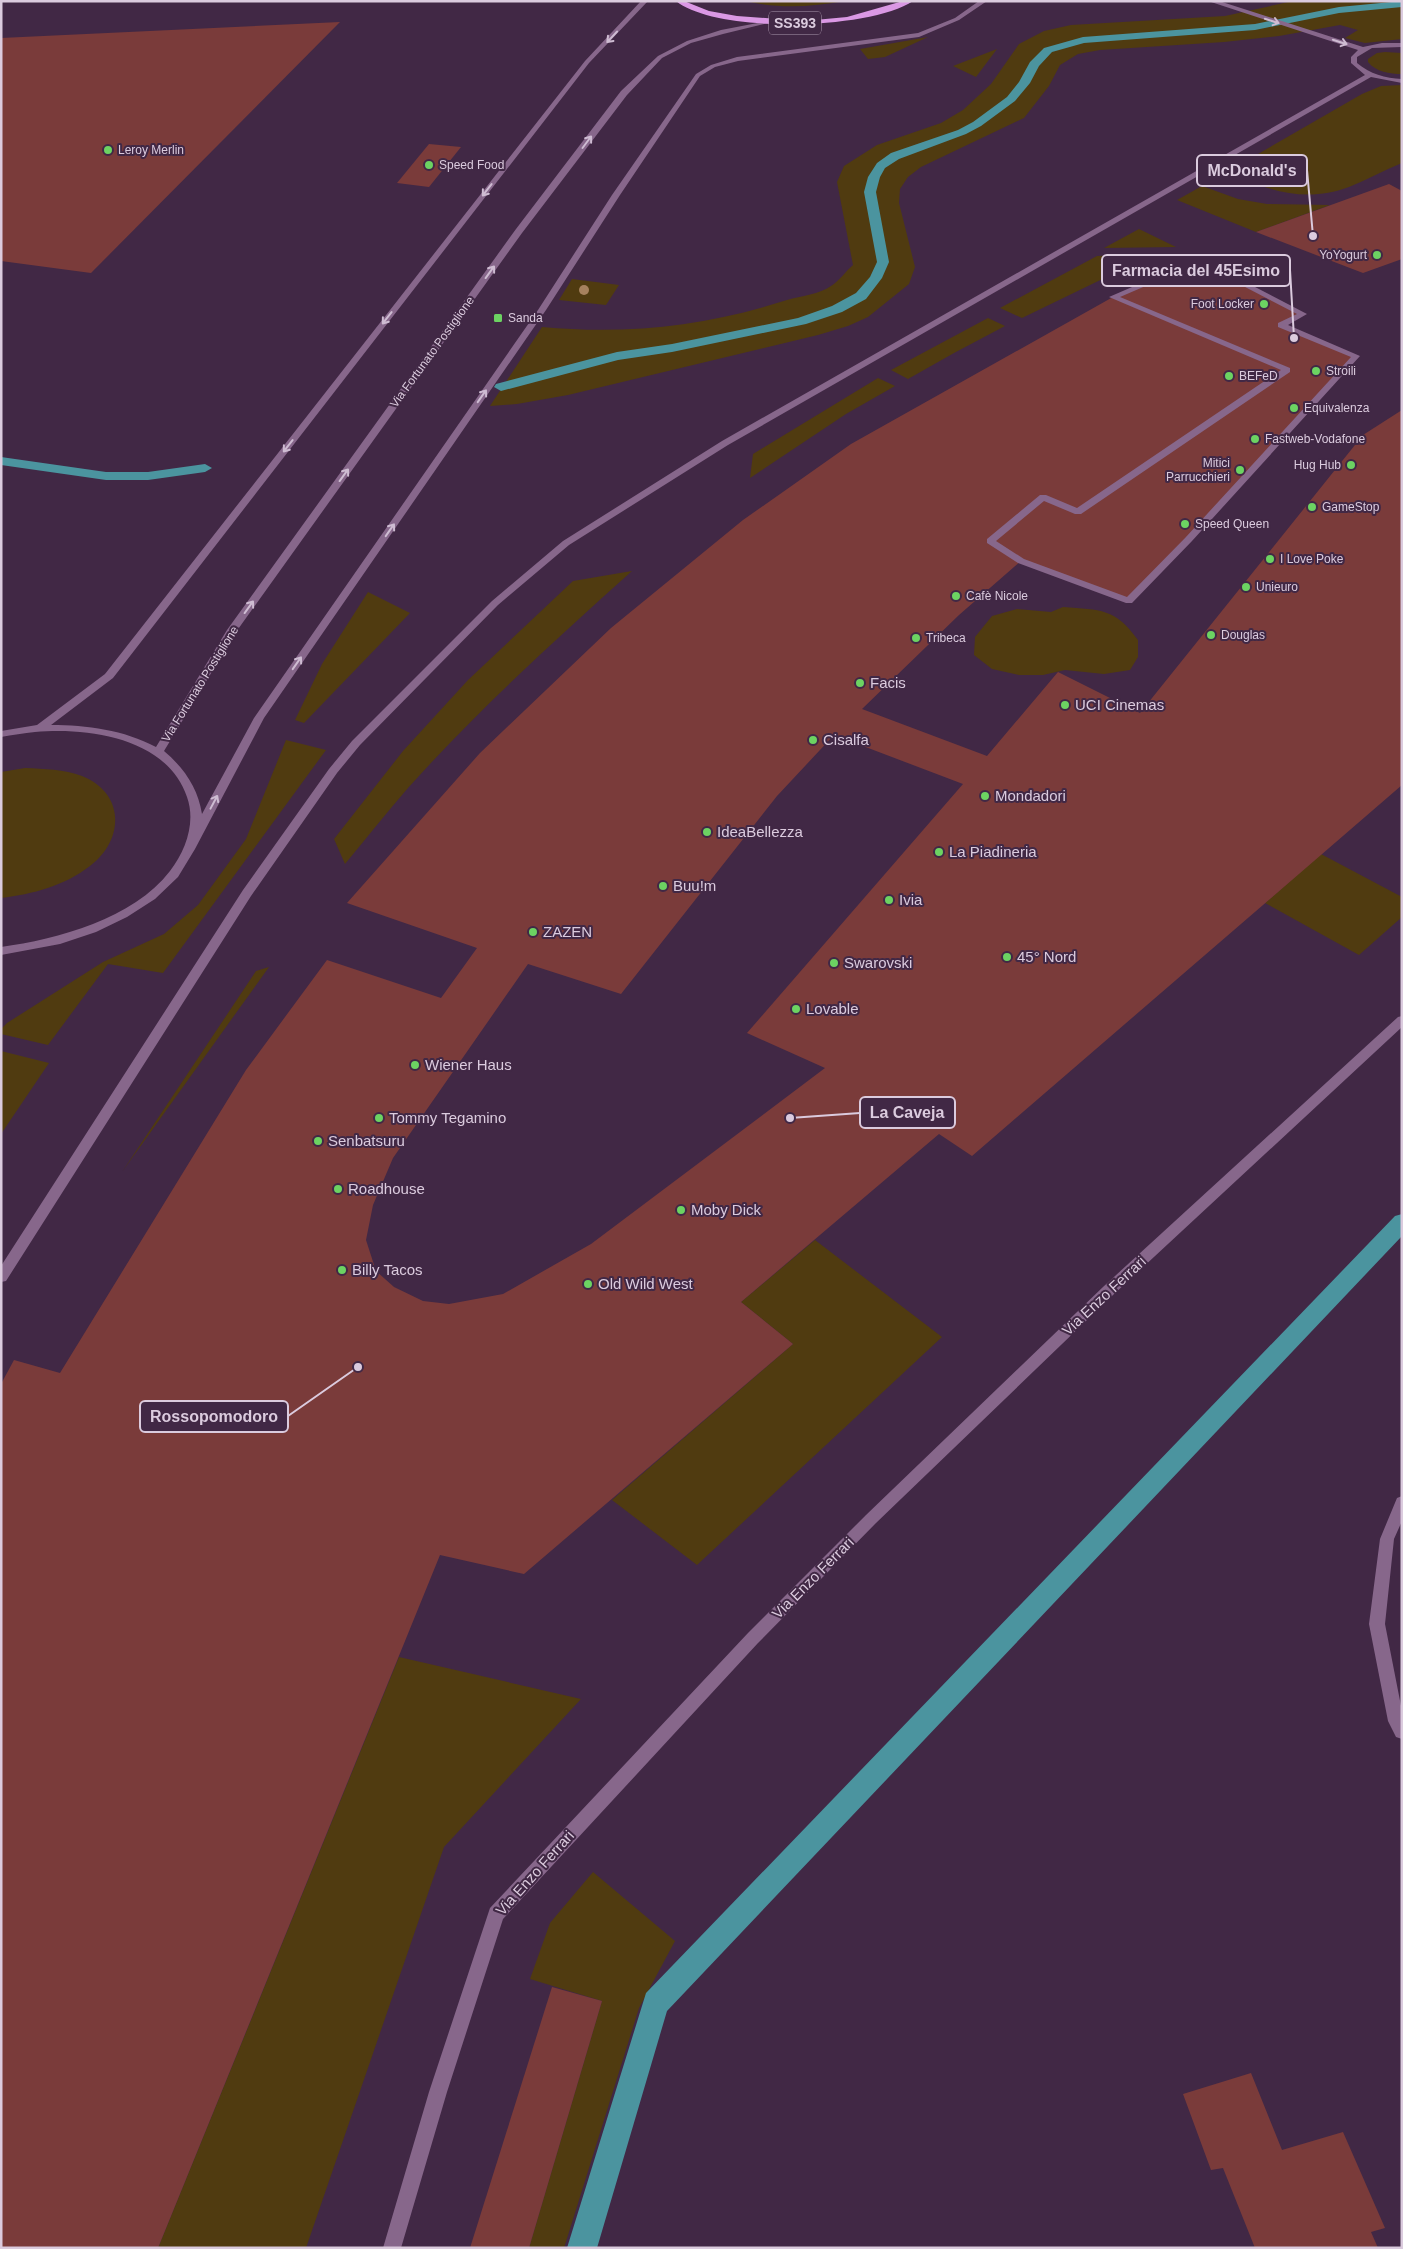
<svg xmlns="http://www.w3.org/2000/svg" width="1403" height="2249" font-family="Helvetica,sans-serif">
<rect width="100%" height="100%" fill="#412845"/>
<g fill="#503b10">
<path d="M746,1h98c-32,6 -66,8 -98,0z"/>
<path d="M1293,1h109v38l-37,4 -20,-5 13,-8 -18,-5 -61,11 -55,6 -124,8 -22,4 -18,11 -11,21 -25,32 -103,49 -13,10 -8,12 -1,14 16,64 -6,17 -41,33 -20,9 -30,9 -250,60 -51,9 -27,2 52,-79c86,8 163,-1 245,-27 14,-4 33,-6 44,-14 8,-5 15,-15 22,-21l-16,-83 7,-16 33,-21 64,-22 22,-13 28,-26 28,-40 25,-13 27,-6 154,-9z"/>
<path d="M928,37l-43,20 -17,2 -8,-10z"/>
<path d="M997,49l-21,28 -23,-11z"/>
<path d="M1385,52l17,1v21c-12,0 -26,-2 -34,-12v-3l9,-6z"/>
<path d="M1402,85v78c-18,7 -35,17 -53,24 -46,17 -81,2 -124,-14l137,-79 19,-8z"/>
<path d="M1202,186l36,13 29,5 63,1 -74,27 -79,-32z"/>
<path d="M1139,229l37,18 -72,1z"/>
<path d="M1154,254l-132,64 -22,-10 97,-52z"/>
<path d="M572,279l47,6 -13,20 -47,-5z"/>
<path d="M988,318l17,8 -51,27 -46,26 -17,-9z"/>
<path d="M878,378l17,8 -49,28 -96,64 3,-24z"/>
<path d="M632,571c-77,69 -155,140 -224,217 -22,25 -42,51 -63,76l-11,-25 69,-88 65,-71 105,-99z"/>
<path d="M368,592l42,21 -106,110 -9,-3 27,-56z"/>
<path d="M1063,607c38,3 52,1 75,33v17l-8,13 -26,4 -39,-4 -22,5h-24l-27,-6 -18,-14 1,-18 17,-21 25,-7 34,3z"/>
<path d="M286,740l40,10 -163,223 -55,-9 -60,81 -47,-11v-5l6,-6 96,-61 61,-28 34,-29 48,-66z"/>
<path d="M25,768c19,1 39,1 57,8 43,17 43,64 8,90 -26,20 -57,28 -89,32v-126z"/>
<path d="M1321,854l81,43v20l-43,38 -94,-52z"/>
<path d="M269,967l-147,205 134,-201z"/>
<path d="M1,1051l48,12 -48,71z"/>
<path d="M815,1240l127,97 -245,228 -85,-65 181,-156 -52,-42z"/>
<path d="M399,1657l182,42 -137,148 -138,401h-148z"/>
<path d="M593,1872l82,69 -36,67 -75,240h-35l73,-247 -72,-22 20,-56z"/>
</g>
<g fill="none" stroke-linecap="round" stroke-linejoin="round">
<g fill="#4b949f" fill-rule="evenodd">
<path d="M1402,1v6l-63,6 -84,17 -171,13 -32,9 -13,14 -9,17 -15,18 -34,25 -15,8 -67,25 -14,9 -5,9 -4,15 13,70 -7,16 -16,21 -24,13 -36,12 -134,28 -54,8 -117,31 -7,-4 2,-3 121,-32 55,-8 126,-26 34,-12 24,-13 14,-16 7,-15 -13,-70 4,-15 9,-14 14,-10 67,-23 15,-8 34,-25 12,-15 11,-20 14,-14 39,-11 172,-13 84,-17z"/>
<path d="M1,457l105,15h42l57,-8 7,4 -7,4 -57,8h-42l-105,-15z"/>
<path d="M1402,1214v22l-735,775 -70,237h-30l79,-255 749,-777z"/>
</g>
</g>
<g fill="#7a3b3a" fill-rule="evenodd">
<path d="M340,22l-249,251 -90,-12v-223z"/>
<path d="M429,144l32,3 -32,40 -32,-4z"/>
<path d="M1389,184l13,7v68l-39,14 -107,-41z"/>
<path d="M1199,260l104,54 -22,11 75,31 -227,245 -108,-40 -62,54 -97,94 125,47 71,-84 82,41 223,-278 39,-25v375l-430,371 -33,-22 -198,168 52,42 -269,230 -84,-19 -282,693h-157v-864l13,-24 46,13 186,-303 81,-110 114,38 36,-50 -130,-45 133,-150 131,-125 132,-108 108,-76 262,-147zM834,735l129,49 -216,249 78,35 -234,176 -88,50 -54,10 -26,-3 -29,-14 -18,-16 -10,-31 7,-35 20,-47 135,-194 93,30 156,-198z"/>
<path d="M552,1987l50,14 -73,247h-59z"/>
<path d="M1251,2073l31,77 61,-18 42,96 -14,4 7,16h-123l-32,-80 -12,2 -28,-76z"/>
</g>
<g fill="none" stroke-linecap="round" stroke-linejoin="round">
<g fill="#87678b" fill-rule="evenodd">
<path d="M641,1h7l-59,62 -476,615 -62,47c36,0 73,5 105,22l71,-117 289,-401 105,-138 37,-35 29,-15 34,-11 47,-9v2l-45,11 -32,9 -29,15 -35,37 -105,138 -286,399 -72,119c20,17 34,37 38,63l52,-96 284,-408 74,-115 84,-121 15,-9 26,-8 181,-24 37,-15 24,-17h8l-28,19 -40,17 -181,24 -23,6 -15,9 -80,119 -74,115 -282,408 -69,131 -17,28 -23,22 -28,18 -31,15 -36,12 -59,11v-8c57,-8 132,-28 169,-76 16,-21 26,-49 17,-74 -20,-59 -98,-70 -152,-65 -11,1 -23,3 -34,5v-6l36,-6 68,-51 480,-613z"/>
<path d="M1208,1h11l144,46 19,-4h20v4l-30,1 -15,9v6c13,11 28,15 45,16v4l-31,-6 -643,368 -159,100 -71,60 -138,140 -23,28 -86,123 -245,385 -5,1v-16l242,-376 86,-121 23,-28 140,-140 71,-60 159,-100 643,-366 -14,-12v-6l7,-7z"/>
<path d="M1199,258l108,56 -19,11 72,31 -168,185 -60,62h-6l-108,-40 -31,-20v-4l53,-44h6l31,13 204,-138 -172,-73zM1199,263l98,51 -19,9v4l73,30 -165,180 -59,60 -103,-38 -28,-18 48,-40 31,13h6l209,-142v-4l-170,-71z"/>
<path d="M1402,1016v11l-289,268 -237,228 -118,120 -255,276 -56,173 -46,156h-18l46,-156 61,-184 258,-275 118,-118 237,-228 295,-270z"/>
<path d="M1402,1496v25l-8,18 -9,85 17,87v28l-6,-2 -8,-16 -19,-97 11,-85 17,-41z"/>
</g>
<path fill="#da98e4" fill-rule="evenodd" d="M676,1h8l25,10 28,5 67,5 43,-4 56,-16h10c-43,29 -196,33 -237,0z"/>
</g>
<circle fill="#a6815e" cx="584" cy="290" r="5"/>
<defs><path id="oneway-shaft" d="M-6 0H5M1.5-3L5.5 0L1.5 3" fill="none" stroke-width="1.6" stroke-linecap="round" stroke-linejoin="round" transform="scale(1.25)"/></defs>
<g stroke="#cebcd2">
<use href="#oneway-shaft" transform="translate(1272 21) rotate(18)"/>
<use href="#oneway-shaft" transform="translate(612 37) rotate(133)"/>
<use href="#oneway-shaft" transform="translate(1340 42) rotate(18)"/>
<use href="#oneway-shaft" transform="translate(587 142) rotate(-53)"/>
<use href="#oneway-shaft" transform="translate(487 190) rotate(128)"/>
<use href="#oneway-shaft" transform="translate(490 272) rotate(-54)"/>
<use href="#oneway-shaft" transform="translate(387 318) rotate(128)"/>
<use href="#oneway-shaft" transform="translate(482 396) rotate(-55)"/>
<use href="#oneway-shaft" transform="translate(288 446) rotate(128)"/>
<use href="#oneway-shaft" transform="translate(344 475) rotate(-54)"/>
<use href="#oneway-shaft" transform="translate(390 530) rotate(-55)"/>
<use href="#oneway-shaft" transform="translate(249 607) rotate(-54)"/>
<use href="#oneway-shaft" transform="translate(297 663) rotate(-55)"/>
<use href="#oneway-shaft" transform="translate(214 802) rotate(-62)"/>
</g>
<g fill="#6cd362" stroke="#412845" stroke-width="2">
<circle cx="108" cy="150" r="5"/>
<circle cx="429" cy="165" r="5"/>
<circle cx="1377" cy="255" r="5"/>
<circle cx="1264" cy="304" r="5"/>
<rect x="493" y="313" width="10" height="10" rx="2.5"/>
<circle cx="1316" cy="371" r="5"/>
<circle cx="1229" cy="376" r="5"/>
<circle cx="1294" cy="408" r="5"/>
<circle cx="1255" cy="439" r="5"/>
<circle cx="1351" cy="465" r="5"/>
<circle cx="1240" cy="470" r="5"/>
<circle cx="1312" cy="507" r="5"/>
<circle cx="1185" cy="524" r="5"/>
<circle cx="1270" cy="559" r="5"/>
<circle cx="1246" cy="587" r="5"/>
<circle cx="956" cy="596" r="5"/>
<circle cx="1211" cy="635" r="5"/>
<circle cx="916" cy="638" r="5"/>
<circle cx="860" cy="683" r="5"/>
<circle cx="1065" cy="705" r="5"/>
<circle cx="813" cy="740" r="5"/>
<circle cx="985" cy="796" r="5"/>
<circle cx="707" cy="832" r="5"/>
<circle cx="939" cy="852" r="5"/>
<circle cx="663" cy="886" r="5"/>
<circle cx="889" cy="900" r="5"/>
<circle cx="533" cy="932" r="5"/>
<circle cx="1007" cy="957" r="5"/>
<circle cx="834" cy="963" r="5"/>
<circle cx="796" cy="1009" r="5"/>
<circle cx="415" cy="1065" r="5"/>
<circle cx="379" cy="1118" r="5"/>
<circle cx="318" cy="1141" r="5"/>
<circle cx="338" cy="1189" r="5"/>
<circle cx="681" cy="1210" r="5"/>
<circle cx="342" cy="1270" r="5"/>
<circle cx="588" cy="1284" r="5"/>
</g>
<g text-anchor="middle" stroke-width="4" stroke-linejoin="round" paint-order="stroke">
<g font-size="12" fill="#dbcbde" stroke="#412845" text-anchor="start">
<text x="118" y="154">Leroy Merlin</text>
<text x="439" y="169">Speed Food</text>
<text x="1367" y="259" text-anchor="end">YoYogurt</text>
<text x="1254" y="308" text-anchor="end">Foot Locker</text>
<text x="508" y="322">Sanda</text>
<text x="1326" y="375">Stroili</text>
<text x="1239" y="380">BEFeD</text>
<text x="1304" y="412">Equivalenza</text>
<text x="1265" y="443">Fastweb-Vodafone</text>
<text x="1230" y="467" text-anchor="end">Mitici<tspan x="1230" dy="14">Parrucchieri</tspan></text>
<text x="1341" y="469" text-anchor="end">Hug Hub</text>
<text x="1322" y="511">GameStop</text>
<text x="1195" y="528">Speed Queen</text>
<text x="1280" y="563">I Love Poke</text>
<text x="1256" y="591">Unieuro</text>
<text x="966" y="600">Cafè Nicole</text>
<text x="1221" y="639">Douglas</text>
<text x="926" y="642">Tribeca</text>
</g>
<g font-size="12" fill="#dbcbde" stroke="#412845">
<text transform="translate(432 352) rotate(-54)" y="4">Via Fortunato Postiglione</text>
<text transform="translate(200 684) rotate(-58)" y="4">Via Fortunato Postiglione</text>
</g>
<rect fill="#412845" stroke="#ad9ab0" stroke-width="1" x="769" y="11.5" width="52" height="23" rx="4"/>
<g font-size="14" font-weight="bold" fill="#dbcbde">
<text x="795" y="28">SS393</text>
</g>
<g font-size="15" fill="#dbcbde" stroke="#412845" text-anchor="start">
<text x="870" y="688">Facis</text>
<text x="1075" y="710">UCI Cinemas</text>
<text x="823" y="745">Cisalfa</text>
<text x="995" y="801">Mondadori</text>
<text x="717" y="837">IdeaBellezza</text>
<text x="949" y="857">La Piadineria</text>
<text x="673" y="891">Buu!m</text>
<text x="899" y="905">Ivia</text>
<text x="543" y="937">ZAZEN</text>
<text x="1017" y="962">45° Nord</text>
<text x="844" y="968">Swarovski</text>
<text x="806" y="1014">Lovable</text>
<text x="425" y="1070">Wiener Haus</text>
<text x="389" y="1123">Tommy Tegamino</text>
<text x="328" y="1146">Senbatsuru</text>
<text x="348" y="1194">Roadhouse</text>
<text x="691" y="1215">Moby Dick</text>
<text x="352" y="1275">Billy Tacos</text>
<text x="598" y="1289">Old Wild West</text>
</g>
<g font-size="15" fill="#dbcbde" stroke="#412845">
<text transform="translate(1104 1296) rotate(-43)" y="5">Via Enzo Ferrari</text>
<text transform="translate(813 1578) rotate(-45)" y="5">Via Enzo Ferrari</text>
<text transform="translate(535 1873) rotate(-48)" y="5">Via Enzo Ferrari</text>
</g>
</g>
<path fill="none" stroke="#dbcbde" stroke-width="2" d="M1313 236L1307 170M1294 338L1290 270M790 1118L860 1113M358 1367L288 1416"/>
<g fill="#dbcbde" stroke="#412845" stroke-width="2">
<circle cx="1313" cy="236" r="5"/>
<circle cx="1294" cy="338" r="5"/>
<circle cx="790" cy="1118" r="5"/>
<circle cx="358" cy="1367" r="5"/>
</g>
<g fill="#412845" stroke="#dbcbde" stroke-width="2">
<rect x="1197" y="155" width="110" height="31" rx="5"/>
<rect x="1102" y="255" width="188" height="31" rx="5"/>
<rect x="860" y="1097" width="95" height="31" rx="5"/>
<rect x="140" y="1401" width="148" height="31" rx="5"/>
</g>
<g font-size="16" text-anchor="middle" font-weight="bold" fill="#dbcbde">
<text x="1252" y="176">McDonald's</text>
<text x="1196" y="276">Farmacia del 45Esimo</text>
<text x="907" y="1118">La Caveja</text>
<text x="214" y="1422">Rossopomodoro</text>
</g>
<rect width="1403" height="2249" fill="none" stroke="#dbcbde" stroke-width="5"/>
</svg>
